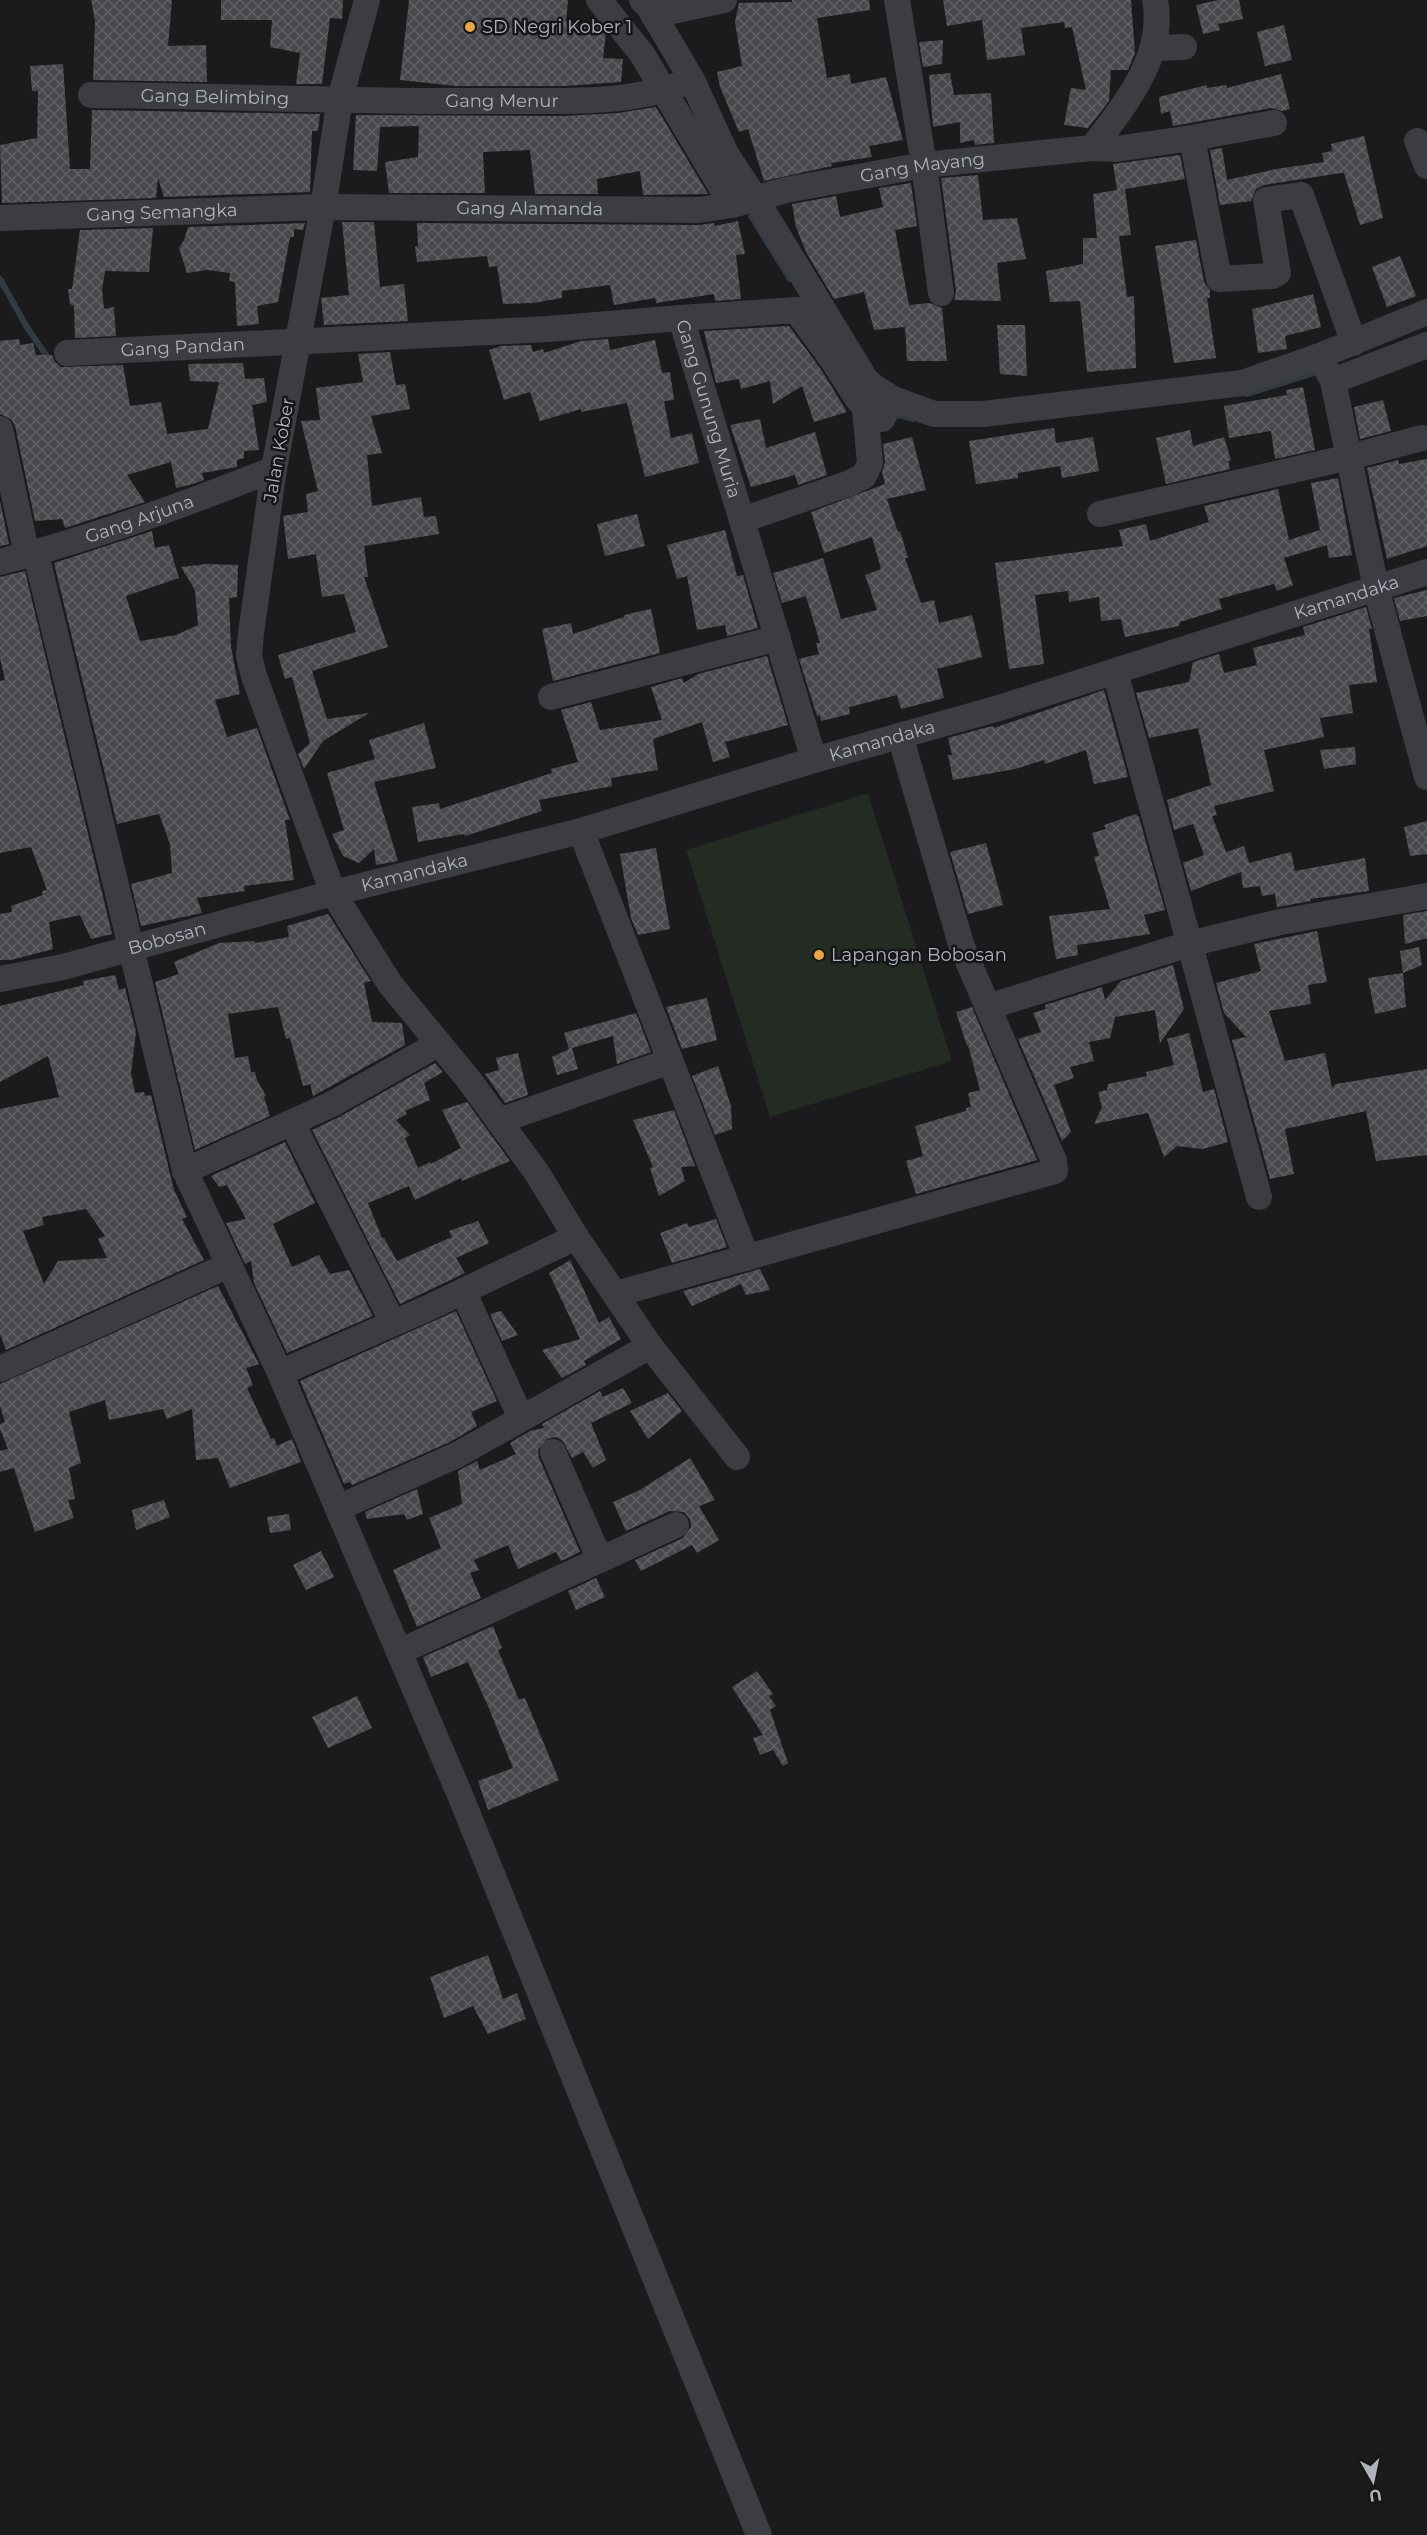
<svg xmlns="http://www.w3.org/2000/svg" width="1427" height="2535" font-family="Montserrat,sans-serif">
<defs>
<pattern id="building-cross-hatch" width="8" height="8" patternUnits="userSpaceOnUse" patternTransform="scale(1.5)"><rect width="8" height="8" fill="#48494d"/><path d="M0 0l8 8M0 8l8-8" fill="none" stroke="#606165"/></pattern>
</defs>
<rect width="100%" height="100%" fill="#1b1b1d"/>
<path fill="#232b23" d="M868,793l84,268 -182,56 -84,-267z"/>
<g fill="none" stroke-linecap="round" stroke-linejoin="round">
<g stroke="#313b41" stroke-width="6">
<path d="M751,216l39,63"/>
<path d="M0,279l28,50 23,33"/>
<path d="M1247,394l73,-23"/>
<path d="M891,413l22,6"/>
</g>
</g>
<g fill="url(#building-cross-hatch)" fill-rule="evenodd">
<path d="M91,0h81l-4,46 38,-1 1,37 -114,-2 2,-59z"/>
<path d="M221,0h122l-1,19 -12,-1 -8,66h-26l4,-31 -30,-6 2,-27h-51z"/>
<path d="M409,0h159l-2,22 36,6 4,5 -3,25 20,1 -2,23 -57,4h-108l-56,-6z"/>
<path d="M792,0h77l1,10 -53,8 10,60 23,-4 1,10 35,-7 17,63 -34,6 3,11 -41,6 1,3 -68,15 -16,-52 -9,3 -19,-45 -3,-15 25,-6 -7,-44 4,-19 53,-1z"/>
<path d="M943,0h188l4,53 -7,17h-17l-2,31 -21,27 -24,-3 7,-37 15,2 -14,-63 -7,1 -1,-6 -43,6 4,27 -38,5 -5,-40 -35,6z"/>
<path d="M1218,0h21l4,19 -25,5 2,6 -17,4 -7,-29z"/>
<path d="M1284,25l8,35 -27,6 -8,-34z"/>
<path d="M943,40l-1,24 -19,3 -4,-25z"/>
<path d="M63,64l7,105h20l2,-59 228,4 -2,17h-6l-2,61 -146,5 -6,-19 -2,20 -154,5 -2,-58 37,-7 1,-47h-6l-2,-25z"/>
<path d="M950,73l4,22 37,-2 3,50 -19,2 -1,-5 -14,3v-21l-27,5 -4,-52z"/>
<path d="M1281,74l9,35 -8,2 -11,-3 -98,18 -3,-15 -9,3 -2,-17 48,-12v3l19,-3 1,3z"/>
<path d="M656,107l52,87 -65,1 -3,-24 -43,8 1,15h-63l-5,-44 -47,2 2,41h-96l-4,-31 33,-5 1,-31 -39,1 -3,44 -24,-1 3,-55 209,1 53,-3z"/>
<path d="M1364,136l19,82 -23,7 -16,-52h-3l-77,12 -8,4 -5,12 -31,4 -10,-55 12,-2 5,32 49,-11 48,-7 -2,-9 10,-2 -1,-7z"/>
<path d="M1180,155l5,24 -60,10 6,46 -12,1 8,61 7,-1 2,72 -49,4 -7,-71 -30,1 -4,-31 37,-7v-26h14l-4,-44 24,-4 -4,-26z"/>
<path d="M978,175l5,45 34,-2 9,41 -29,4 4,38 -47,-1 2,-9 -15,-113z"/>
<path d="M911,183l6,43 -22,4 14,75 21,-2 12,5 5,53h-40l-2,-34 -31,3 -10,-38 -30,7 -28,-47 -10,-25 -4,-23 44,-8 4,21 43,-10 -4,-19z"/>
<path d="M738,221l7,33 -9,1 5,44 -26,2 -1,-7 -58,9 -1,-5 -41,7 -4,-20 -48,6v7l-29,5 -30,1 -6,-38 -8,1 -2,-11 -70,6 -2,-15 3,-1 -1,-23 282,2 15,-2 1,3z"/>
<path d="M342,222h32l6,65 24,-3 4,37 -84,4 -3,-27 28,-3z"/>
<path d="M305,223l-2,7 -9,-1v8h-4l-12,65 -21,4 2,18 -22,2 -2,-44 -6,-1 1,-8 -23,-3 -20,3 -8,-25 5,-8 4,-13z"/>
<path d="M153,228l-4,44 -44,-1 -3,19 2,19 10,-2 2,29 -41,2 -1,-32 -4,-2 -2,-15h4l8,-59z"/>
<path d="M1196,240l8,42 6,8v8h-3l9,60 -42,5 -19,-117z"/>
<path d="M1400,256l16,40 -29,11 -15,-40z"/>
<path d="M1313,294l8,33 -36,9 2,13 -29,4 -6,-44z"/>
<path d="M997,325h28l2,51 -27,-2z"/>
<path d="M789,326l31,42 27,44 -33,10 -12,-36 -29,18 -3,-23 -29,8 -2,-10 -23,4 -12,-52z"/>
<path d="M19,339l1,6 13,-2 3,12h16l3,7 6,5 62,-2 7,41 31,-4 6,32 41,-5 11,-47 -29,-1 -2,-17 55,-1 2,16 19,-1 3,24 -15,3 7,45 -15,1v7l-7,2v7l-35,6 2,7 -11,4 -17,4 -5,-26 -44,13 18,27 -80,26 -3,-9 -27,2 -20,-95 -4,-7 -11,-5v-73z"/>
<path d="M608,339l2,11 45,-10 7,33 8,-1 4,28 -10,1 7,37 21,-5 7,30 -54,14 -18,-74 -46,9v-3l-41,12 -10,-29 -26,8 -15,-50 12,-4 30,-1 2,7 10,-3 1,4 37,-12z"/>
<path d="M390,352l6,33 9,-1 5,25 -39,7 11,37 -15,2 5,51 49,-9 3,20 12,-1 3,18 -75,12 4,31h-4l24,70 -76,24 15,48 42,-6 -46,28 -19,28 -6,-15 12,-11 -18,-66 -7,2 -7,-24 78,-23 -12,-38 -22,3 -6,-43 -28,5 -5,-43 25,-4 -2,-18 12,-3 -17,-70 19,-1 -4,-32 47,-6 -5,-28z"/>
<path d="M1303,387l12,63 -40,9 -4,-28 -42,7 -5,-32 63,-11 -1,-5z"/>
<path d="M1383,400l8,31 -31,8 -6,-32z"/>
<path d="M760,419l6,29 49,-16 12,43 -29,10 -3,-10 -44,12 -21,-62z"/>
<path d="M1054,428l2,15 37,-6 6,34 -37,7 -2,-12 -42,7v5l-42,6 -7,-43z"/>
<path d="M1190,430l3,16 31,-9 7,23 -3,1 2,8 -64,15 -10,-46z"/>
<path d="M912,437l14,53 -39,9 11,33 2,-1 8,27h-3l16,45 13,-3 5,23 33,-8 10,42 -45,12 7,29 -43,11 -4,-14 -48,12 1,7 -29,7 -1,-6 -3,1 -18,-57 20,-5 -3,-11h4l-14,-47 -24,7 -9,-30 50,-15 18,61 36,-9 -12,-35 16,-6 -9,-32 -48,16 -13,-41 74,-28 -3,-12 3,-10 -2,-18z"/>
<path d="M1427,459v87l-40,13 -20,-91 31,-8 1,4z"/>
<path d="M1338,478l14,77 -23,3 -2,-13 -43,13 9,27 -16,6 -3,-7 -55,15 3,10 -42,13 -1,4 -54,11 -4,-18 -20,2 -2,-24 -30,5 -1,-11 -33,4 9,69 -35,5 -14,-106 128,-17 -4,-16 27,-6 4,17 59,-19 -5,-16 74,-17 11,51 31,-10 -9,-47z"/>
<path d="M0,501l9,43 -9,2z"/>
<path d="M637,514l8,32 -40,10 -8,-32z"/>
<path d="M725,530l12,46 6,-1 15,53 -31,8 -2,-11 -28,5 -10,-54 -10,3 -10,-34z"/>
<path d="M152,531l3,17 14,-3 10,33 -53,18 14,45 36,-6 22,-10 -3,-35 -14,-23 26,-3 31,1 -1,32 -8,1 2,49 9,47 -25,6 12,37 30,-9 33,92h-5l9,60 -50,6 1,5 -48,7 5,15 -61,13 -10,-42 41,-11 -2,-29 -11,-30 -42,10 -63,-261z"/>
<path d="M25,571l87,363 -21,5 -11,-24 -31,7 4,27 -42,11h-11v-46l12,-2 -1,-6 32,-11 -1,-4 5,-1 -16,-43 -31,6v-172l5,-1 -5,-22v-81z"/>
<path d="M1427,590v26l-27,5 -6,-23z"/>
<path d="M1366,607l6,22h-3l8,53 -28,3 4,28 -33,5 4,19 -60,13 10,41 -60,15 3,9 -5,1 14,36 18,-6 5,17 42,-11 4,19 70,-13 4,33 -59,8 1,2 -34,6 -2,-13 -13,2 -2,-10 -17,2 -2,-16 -50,19 -8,-28 21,-8 -11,-31 -19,6 -7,-30 44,-15 -13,-57 -49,10 -13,-45 53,-11 4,-20 26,-8 5,19 33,-8 -4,-17 52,-13 -2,-8z"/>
<path d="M651,609l9,44 -107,28 -11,-52 29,-6 2,11 51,-17v-2z"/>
<path d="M767,656l21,69 -63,17 5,15 -17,5 -11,-40 -49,17 5,31 -47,8 1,8 -73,14 3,11 -77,25 -1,-2 -46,8 -6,-35 27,-4 1,6 112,-36 -1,-4 27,-7 -17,-52 30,-8 9,28 62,-10 -11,-33 31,-9 2,5 14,-9z"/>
<path d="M1104,690l24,87 -34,7 -8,-34 -41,14 -1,-4 -29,9 -62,11 -5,-25h4l-4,-17 36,-10 10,-2v2z"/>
<path d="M424,723l12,45 -62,14 24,79 -22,4 -2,-16 -15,14 -16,-7 -11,-22 12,-4 -17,-57 48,-14 -6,-19z"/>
<path d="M1355,747l1,17 -32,5 -4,-19z"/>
<path d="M1136,814l3,3 26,93 -21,5 6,19 -73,11 1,10 -22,4 -7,-43 61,-7 -16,-52 5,-1 -7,-23 14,-4 -2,-4z"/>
<path d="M1427,821v33l-17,2 -6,-29z"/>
<path d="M986,843l17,62 -35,9 -18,-62z"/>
<path d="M656,848l14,81 -32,6 -7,-17 -11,-64z"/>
<path d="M1427,911v27l-22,6 -2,-29z"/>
<path d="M328,914l43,67 -7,2 8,39 30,1 3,22 -92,51 -3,-12 -7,2 -13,-48 -4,1 -8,-32 -50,7 7,44 13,-2 3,16h4l2,8 9,16 -2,1 6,19 -75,34 -40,-168 24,-8 -5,-12 45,-19 36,-2v2l34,-6 -2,-11z"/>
<path d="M1317,931l10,51 -19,3 3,19 -42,7 16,50 40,-8 7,35 4,-4 91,-15v86l-51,6 -10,-50 -81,18 9,45 -24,5 -38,-139 14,-3 -22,-24 -8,-30 45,-12 -7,-27z"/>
<path d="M1419,947l3,18 -19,8 -3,-22z"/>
<path d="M1173,965l11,44 -24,34 -5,-33 -40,7 -5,21 -21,4 5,19 -24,6 4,11 -20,7 17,47 -9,9 -44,-102 23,-7 -8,-19 13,-4 -1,-4 57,-18 3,13 16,-19z"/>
<path d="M1403,973l3,34 -31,7 -7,-36z"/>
<path d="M115,975l4,15 6,-2 11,44 -5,41 4,20 9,-1 1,4 6,-1 23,95 13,27 -5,2 22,41 -198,90 -6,-16v-225l59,-12 -11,-41 -48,26v-76l84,-21 -1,-4zM86,1209l19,27 -7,3 9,19 -49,3 -14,23 -21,-53 21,-6 -2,-8z"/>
<path d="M707,998l10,42 -35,9 -16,-42z"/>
<path d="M972,1007l65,153 -121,34 -10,-33 17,-5 -8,-30 51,-15v-3l5,-1 -3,-14 12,-3 -12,-45 -1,1 -11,-34z"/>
<path d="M636,1013l15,39 -34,12 -4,-28 -41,12 6,21 -21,6 -5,-18 17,-8 -5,-16z"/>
<path d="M1189,1033l14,59 11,-3 14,53 -25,7 -26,-3 -13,11 -16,-44 -54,11 8,-17 -4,-15 9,-2 1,-6 39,-8 -1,-4 28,-7 -7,-26z"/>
<path d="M518,1053l10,42 -23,8 -20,-29 14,-4 -3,-12z"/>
<path d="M435,1063l8,9 -19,11 6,17 -25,11 2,3 -11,6 14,15 -5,3 13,30 12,-6 1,2 30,-16 -19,-38 25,-8 43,59 -48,20 -1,-3 -46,22 -6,-14 -41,17 14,35h2l13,23 55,-24 -3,-6 29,-10 11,22 -33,15 9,15 -65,31 -88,-174 27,-13z"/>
<path d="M718,1066l13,40 1,23 -17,6 -23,-59z"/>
<path d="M674,1110l21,56 -14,1 4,14 -26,15 -9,-28 3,-1 -20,-47z"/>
<path d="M285,1142l30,61 -42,21 19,43 27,-12 11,19 19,-4 24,46 -86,37 -33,-70 -3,-22 -6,3 -19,-41 20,-4 -19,-34 -8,2 -8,-11z"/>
<path d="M716,1219l11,28 -55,16 -12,-30 27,-10 2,4z"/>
<path d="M570,1260l29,63 10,-6 12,22 -37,22 2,4 -24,13 -20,-28 38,-11 -31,-66z"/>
<path d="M760,1269l10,21 -24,5 -5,-11 -49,22 -9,-15z"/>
<path d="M218,1286l41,78 -13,4 7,17 -6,3 24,51 3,-1 3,8 15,-7 9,23 -71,26 -12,-30 -22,2 -4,-51 -25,10 -4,-10 -54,11 -4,-20 -36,12 12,51 -12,5 6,31 -7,1 6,18 -39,14 -21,-64 -14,4v-21l8,-2 -8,-20v-5l5,-2 -5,-16v-22z"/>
<path d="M456,1311l41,90 -26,11 6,14 -27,16 -98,43 -2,-3 -6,2 -44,-103z"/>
<path d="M501,1311l17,24 -16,6 -12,-27z"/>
<path d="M623,1388l9,15 -41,20 15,37 -13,8 -10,-16 -11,6 -10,-18 -7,-3 -8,2 -9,11 1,8 41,94 -19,9 -5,-9 -38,17 -10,-24 -34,15 5,10 -9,3 11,25 -64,29 -24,-57 48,-22 -12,-30 33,-14 -4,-33 19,-10 3,9 36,-16 -6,-11 20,-12 14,-3 -2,-4 58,-33 3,6z"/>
<path d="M668,1393l14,18 -34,28 -18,-28z"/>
<path d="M690,1458l25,42 -16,6 20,34 -22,13 -5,-8 -51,26 -6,-11 48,-22 8,-11 -1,-8 -6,-7 -14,-1 -44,20 -13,-29 27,-12z"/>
<path d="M417,1489l6,25 -16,6 -3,-6 -37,5 -2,-7z"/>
<path d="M164,1500l6,17 -34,13 -4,-20z"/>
<path d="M289,1514l2,16 -21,3 -3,-16z"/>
<path d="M321,1551l13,26 -28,13 -13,-25z"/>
<path d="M596,1578l9,19 -29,13 -8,-19z"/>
<path d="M493,1626l9,22 -4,2 21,50 6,-2 34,82 -71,30 -10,-29 35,-13 -25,-62 -20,-44 -37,15 -8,-20z"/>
<path d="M757,1671l16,23 -4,2 7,10 -6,4 18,53 -5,3 -10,-16 -13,5 -7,-17 10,-3 -31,-48z"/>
<path d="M357,1696l15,32 -44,20 -16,-31z"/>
<path d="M488,1955l15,44 14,-6 9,26 -38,15 -15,-28 -29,12 -14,-41z"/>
</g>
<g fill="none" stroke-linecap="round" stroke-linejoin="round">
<g stroke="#3c3d42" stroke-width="26">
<path d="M367,0l-27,99 -17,108 -49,262 -23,164 -2,23 5,20 79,217 57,91 79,96 68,93 39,64 74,109 87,111"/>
<path d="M599,0l43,54 90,151"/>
<path d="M642,0l7,7 43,73 34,74 29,44 111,182 8,7 19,12 41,15h49l259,-31 75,-26 110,-45"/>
<path d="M897,0l27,165 17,128"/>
<path d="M653,15l71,-15"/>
<path d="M1155,48l29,-1"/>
<path id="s1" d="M91,95c132,1 264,7 395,6 69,-1 142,6 206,-21"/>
<path d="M1192,138l82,-15"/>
<path d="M1417,141l10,25"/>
<path d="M1092,148c32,-42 74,-92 63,-148"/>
<path id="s2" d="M0,218l323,-11 376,3 33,-5 54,-15 138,-25 168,-17 24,1 76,-11 27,141 53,-3 6,-3 -12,-73 35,-5 53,148"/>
<path d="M681,318l115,-8 36,49 25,39 17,20 8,1 11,-20"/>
<path id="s3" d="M67,353l481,-24 133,-11 133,442"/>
<path d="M1317,357l7,8 9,16 43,207 51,189"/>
<path d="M1333,381l94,-36"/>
<path d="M0,429l27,126"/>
<path d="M1100,514l250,-57 72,-19"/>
<path d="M742,520l108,-37 14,-7 6,-13 -5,-54"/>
<path d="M36,554l149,617 95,202 180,422 299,740"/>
<path id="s4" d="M0,562c94,-24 184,-57 274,-93"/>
<path d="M1115,672l144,525"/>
<path d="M551,697l227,-59"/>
<path d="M581,831l166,427"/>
<path id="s5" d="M0,979l63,-12 270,-74 248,-62 233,-71 185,-52 428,-136"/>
<path d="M988,1007l201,-63 91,-22 147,-26"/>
<path d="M499,1121l171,-60"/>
<path d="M292,1123l101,200"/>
<path d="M185,1171l147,-67 106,-60"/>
<path d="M463,1291l58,127"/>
<path d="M616,1294l439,-123 -1,-10 -92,-214 -62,-211"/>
<path d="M0,1369l229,-104"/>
<path d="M280,1373l148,-65 148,-71"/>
<path d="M553,1452l47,108"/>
<path d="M338,1508l119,-53 193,-109"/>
<path d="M399,1652l277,-127"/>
</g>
</g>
<g fill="#eba644" stroke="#161618" stroke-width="2">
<circle cx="470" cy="27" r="6"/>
<circle cx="819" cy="955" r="6"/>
</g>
<g text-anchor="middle" stroke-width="5" stroke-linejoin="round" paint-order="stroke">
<g font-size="18" fill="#aeb3bc" stroke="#161618" text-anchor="start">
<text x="482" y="33">SD Negri Kober 1</text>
<text x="831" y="961">Lapangan Bobosan</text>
</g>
<g font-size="18" fill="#aeb3bc" stroke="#161618">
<text dy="6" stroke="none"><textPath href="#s1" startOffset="124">Gang Belimbing</textPath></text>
<text dy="6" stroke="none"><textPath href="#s1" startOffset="411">Gang Menur</textPath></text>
<text dy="6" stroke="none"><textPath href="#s2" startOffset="927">Gang Mayang</textPath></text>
<text dy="6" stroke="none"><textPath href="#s2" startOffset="530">Gang Alamanda</textPath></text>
<text dy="6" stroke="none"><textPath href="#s2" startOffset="162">Gang Semangka</textPath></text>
<text dy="6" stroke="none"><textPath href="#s3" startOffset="116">Gang Pandan</textPath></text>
<text dy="6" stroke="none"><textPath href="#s3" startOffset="710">Gang Gunung Muria</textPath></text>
<text transform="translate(279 450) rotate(-80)" y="6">Jalan Kober</text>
<text dy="6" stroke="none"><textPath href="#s4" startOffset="146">Gang Arjuna</textPath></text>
<text dy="6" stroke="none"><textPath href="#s5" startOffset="1400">Kamandaka</textPath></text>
<text dy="6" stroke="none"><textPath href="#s5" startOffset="914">Kamandaka</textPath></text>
<text dy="6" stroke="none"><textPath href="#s5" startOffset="428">Kamandaka</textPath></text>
<text dy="6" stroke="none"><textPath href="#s5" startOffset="172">Bobosan</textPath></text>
</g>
</g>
<g transform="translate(1373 2481) rotate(171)" stroke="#161618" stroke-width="4.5" paint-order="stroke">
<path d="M0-4.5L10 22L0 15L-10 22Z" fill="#aeb3bc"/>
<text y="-9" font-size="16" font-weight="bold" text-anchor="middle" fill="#aeb3bc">U</text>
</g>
</svg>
